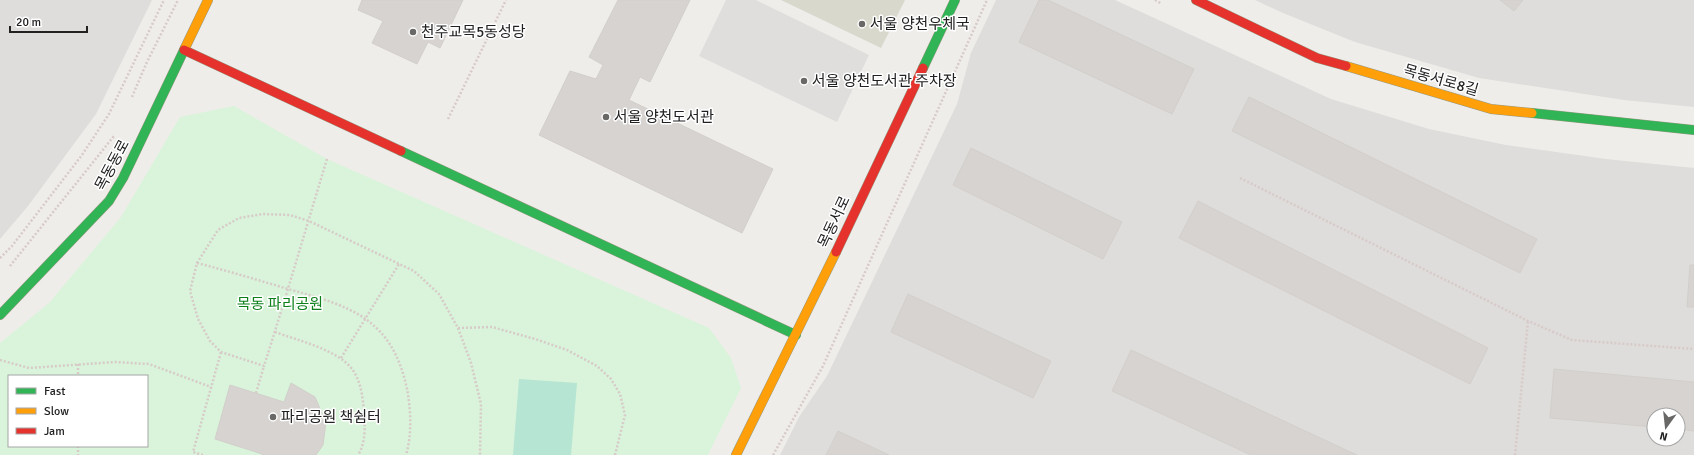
<svg xmlns="http://www.w3.org/2000/svg" width="1694" height="455" font-family="Signika,'Noto Sans KR',sans-serif">
<rect width="100%" height="100%" fill="#efedea"/>
<g fill="#dedddb" fill-rule="evenodd">
<path d="M0,0h152l-56,114 -68,92 -28,33z"/>
<path d="M996,0h119l216,99 98,30 77,16 100,14 88,9v287h-914l19,-38 28,-41 130,-272 14,-51zM1654,415h24v24h-24z"/>
<path d="M1255,0h439v107l-70,-7 -145,-22 -124,-36 -72,-29z"/>
</g>
<path fill="#d8d8cc" d="M781,0h124l-24,48z"/>
<path fill="#d9f4da" fill-rule="evenodd" d="M234,106l93,53 382,169 22,30 10,30 -33,67h-708v-112l49,-40 72,-86 59,-100zM9,376h138v70h-138z"/>
<path fill="#b6e5d3" d="M519,379l58,4 -6,72h-58z"/>
<path fill="#dfdedd" d="M726,0h30l113,55 -32,67 -138,-66z"/>
<g fill="#d6d3d1" stroke="#d2cfcb">
<path d="M362,0h101l-23,48 -12,-6 -11,22 -45,-21 11,-22 -25,-11z"/>
<path d="M618,0h72l-40,82 -10,-5 -11,23 144,69 -31,64 -203,-98 31,-64 26,8 7,-14 -14,-8z"/>
<path d="M1039,0h9l146,69 -22,45 -153,-72z"/>
<path d="M1500,0h23l-9,11z"/>
<path d="M1249,97l288,142 -17,34 -288,-142z"/>
<path d="M971,148l151,74 -19,37 -150,-74z"/>
<path d="M1198,201l290,147 -18,36 -291,-146z"/>
<path d="M1690,265h4v42h-7z"/>
<path d="M908,294l143,67 -18,37 -142,-66z"/>
<path d="M1131,350l226,105h-106l-139,-64z"/>
<path d="M1554,369l140,13v49l-16,-2v-14h-24v12l-104,-9z"/>
<path d="M291,383l24,14 11,25 -3,23 -7,10h-54v-1l-47,-15 15,-54 54,17z"/>
<path d="M838,431l51,24h-63z"/>
</g>
<g fill="none" stroke-linecap="round" stroke-linejoin="round">
<g stroke="#969981" stroke-width="10">
<g id="fast">
<path d="M923,68l32,-68"/>
<path d="M1532,113l162,17"/>
<path d="M401,151l395,184"/>
<path d="M0,315l109,-114 14,-23 62,-130"/>
</g>
</g>
<g stroke="#969981" stroke-width="10">
<g id="slow">
<path d="M185,48l23,-48"/>
<path d="M1346,66l145,43 41,4"/>
<path d="M736,455l100,-203"/>
</g>
</g>
<g stroke="#969981" stroke-width="10">
<g id="jam">
<path d="M1196,0l121,58 29,8"/>
<path d="M184,50l217,101"/>
<path d="M836,252l87,-184"/>
</g>
</g>
<g stroke="#d7cac8" stroke-width="2.5" stroke-dasharray="2 2" stroke-linecap="butt">
<path d="M1155,0l7,4"/>
<path d="M132,97l14,-33 32,-64"/>
<path d="M448,119l58,-119"/>
<path d="M327,159c-21,69 -41,138 -63,207l-43,-14 -11,-11 -12,-22 -8,-28 7,-28 21,-33 21,-12 24,-4 27,1 19,6 105,50 25,23 19,34 13,35 10,41 -1,51"/>
<path d="M1240,178l288,143 44,19 122,9"/>
<path d="M0,258l12,-12 70,-91 27,-41 55,-114"/>
<path d="M197,263c31,8 61,17 91,26 62,17 104,29 119,100 4,21 5,46 -1,66"/>
<path d="M10,266l104,-130"/>
<path d="M458,328l34,-1 43,12 32,11 30,16 14,13 9,15 5,21 -10,40"/>
<path d="M275,332c22,8 63,18 77,37 9,12 11,29 12,44 1,14 2,29 -6,42"/>
<path d="M341,358l58,-94"/>
<path d="M0,360l29,8 86,-6 34,2 62,23"/>
<path d="M78,364v12"/>
<path d="M256,393l8,-27"/>
<path d="M78,446v9"/>
<path d="M203,455l-10,-3 28,-100"/>
<path d="M773,455l50,-89 164,-366"/>
<path d="M1515,455l13,-134"/>
</g>
<use href="#fast" stroke="#30b455" stroke-width="9"/>
<use href="#slow" stroke="#ff9f0a" stroke-width="9"/>
<use href="#jam" stroke="#e5322d" stroke-width="9"/>
</g>
<g fill="#696867" stroke="#fff" stroke-width="1.5">
<circle cx="862" cy="24" r="4"/>
<circle cx="413" cy="32" r="4"/>
<circle cx="804" cy="81" r="4"/>
<circle cx="606" cy="117" r="4"/>
<circle cx="273" cy="417" r="4"/>
</g>
<g text-anchor="middle" stroke-width="3" stroke-linejoin="round" paint-order="stroke">
<g font-size="15" fill="#212121" stroke="#fff" text-anchor="start">
<text x="870" y="29">서울 양천우체국</text>
<text x="421" y="37">천주교목5동성당</text>
<text x="812" y="86">서울 양천도서관 주차장</text>
<text x="614" y="122">서울 양천도서관</text>
<text x="281" y="422">파리공원 책쉼터</text>
</g>
<g font-size="15" fill="#212121" stroke="#fff">
<text transform="translate(1441 80) rotate(16)" y="5">목동서로8길</text>
<text transform="translate(112 165) rotate(-62)" y="5">목동동로</text>
<text transform="translate(834 222) rotate(-65)" y="5">목동서로</text>
</g>
<g font-size="15" fill="#0d801b" stroke="#fff">
<text x="280" y="309">목동 파리공원</text>
</g>
</g>
<rect x="8" y="375" width="140" height="72" fill="#ffffff" stroke="#a6a6a6"/>
<rect x="16" y="388" width="20" height="6" fill="#30b455" stroke="#a6a6a6"/>
<text x="44" y="395" font-size="12" fill="#212121">Fast</text>
<rect x="16" y="408" width="20" height="6" fill="#ff9f0a" stroke="#a6a6a6"/>
<text x="44" y="415" font-size="12" fill="#212121">Slow</text>
<rect x="16" y="428" width="20" height="6" fill="#e5322d" stroke="#a6a6a6"/>
<text x="44" y="435" font-size="12" fill="#212121">Jam</text>
<g transform="translate(1666 427) rotate(195)"><circle r="19" fill="#ffffff" stroke="#a6a6a6"/>
<path d="M0-3L7 15L0 10L-7 15Z" fill="#696867"/>
<text y="-6" font-size="11" font-weight="bold" text-anchor="middle" fill="#212121">N</text>
</g>
<path d="M10 26v6h77v-6" fill="none" stroke="#212121" stroke-width="2"/>
<text x="16" y="26" font-size="12" fill="#212121" stroke="#ffffff" stroke-width="3" paint-order="stroke">20 m</text>
</svg>
